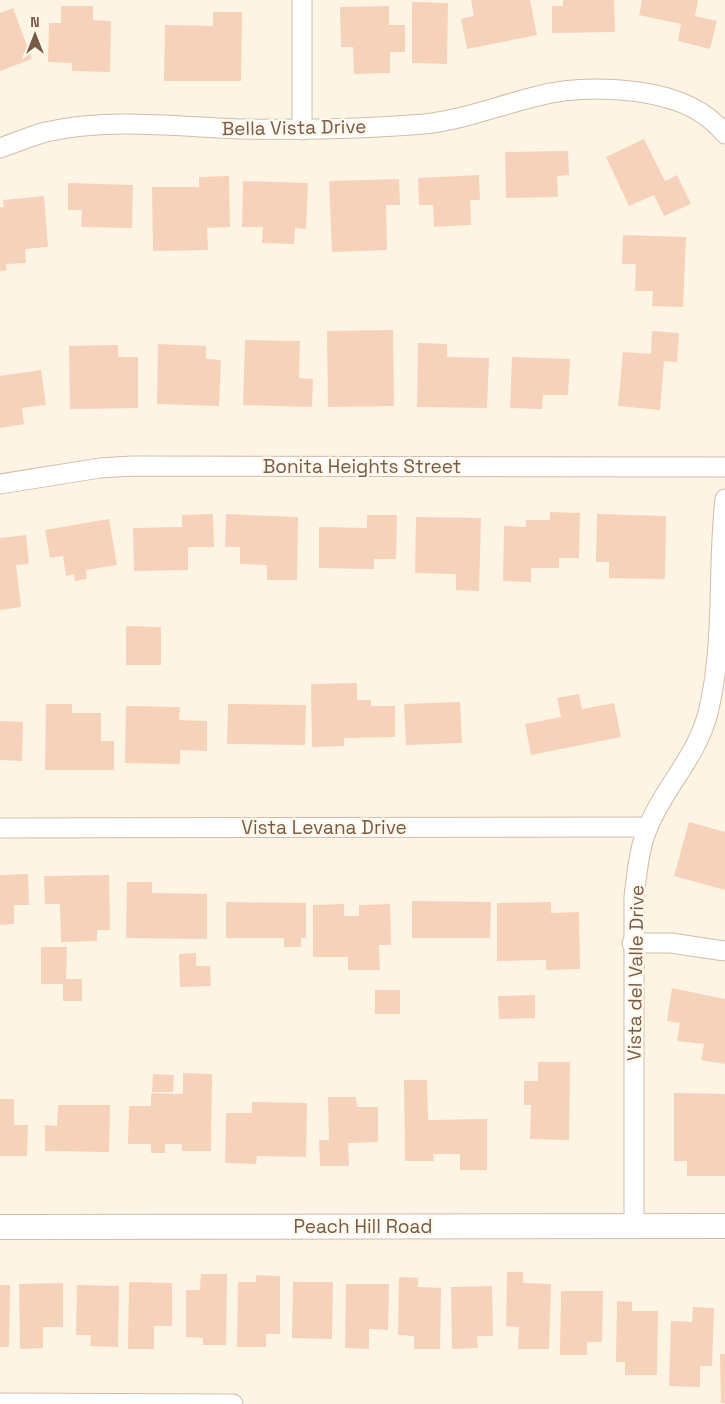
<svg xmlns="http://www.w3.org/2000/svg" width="725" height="1404" font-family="'Space Grotesk',sans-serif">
<rect width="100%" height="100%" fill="#fef4e4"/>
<g fill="#f6d2ba">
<path d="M471,0h59l7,35 -70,14 -6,-30 13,-3z"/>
<path d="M563,0h51l1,32 -63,1v-27h11z"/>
<path d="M642,0h56l-3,16 22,5 -7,28 -32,-8 3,-17 -42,-9z"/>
<path d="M412,2l36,1 -1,61 -35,-1z"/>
<path d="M61,6h32v14l18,1 -1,51 -38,-1v-8l-24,-1 1,-39h12z"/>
<path d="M389,6v19h16v27h-15v21l-36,1 -1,-27h-12l-1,-40z"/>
<path d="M13,8l19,51 -32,12v-58z"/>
<path d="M213,12h29l-1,69h-77l1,-56 48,1z"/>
<path d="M644,139l21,42 12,-6 14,29 -27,12 -10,-21 -25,11 -23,-49z"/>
<path d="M568,151l1,24 -12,1 1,21 -52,1 -1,-46z"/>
<path d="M479,175l1,25h-10l1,25 -37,2 -1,-22h-14l-1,-27z"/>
<path d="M229,176l1,51 -23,1 1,22 -55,1 -1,-64h47v-10z"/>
<path d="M399,179l1,26h-14l1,45 -55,2 -3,-71z"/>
<path d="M243,181l65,2 -2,46 -11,-1 -1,16 -32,-1 1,-16h-21z"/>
<path d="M68,183l65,2 -1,43 -51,-1 1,-17h-14z"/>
<path d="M44,196l4,51 -23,2 1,14 -20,1 1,6 -7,1v-64h4l-1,-7z"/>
<path d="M623,235l63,2 -3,70 -31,-1 1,-15h-18l1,-27h-14z"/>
<path d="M393,330l1,76 -66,1 -1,-76z"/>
<path d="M652,331l27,2 -2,29 -13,-1 -4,49 -42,-4 5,-54 28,2z"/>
<path d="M245,340l55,1 -1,37 14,1 -1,28 -69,-2z"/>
<path d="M418,343l29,1v13l42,1 -2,50 -70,-1z"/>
<path d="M158,344l48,2v13l15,1 -2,46 -62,-2z"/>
<path d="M118,345v12h20v51l-68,1 -1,-63z"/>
<path d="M512,357l58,2 -2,36h-25l-1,14 -32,-1z"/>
<path d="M41,370l5,35 -24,3 2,16 -24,4v-52z"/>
<path d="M550,512l30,1 -1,45h-20v10h-28v14l-28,-1 1,-55 22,1v-7h24z"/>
<path d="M213,514l1,33h-26v23l-54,1 -1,-43 49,-1v-12z"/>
<path d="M226,514l72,3 -1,63h-30v-15l-27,-1v-17h-15z"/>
<path d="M597,514l69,2 -1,63 -56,-1v-16h-13z"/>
<path d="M367,515h30l-1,44h-22v10l-55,-1v-41l48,1z"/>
<path d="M416,517l65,1 -2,73 -23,-1v-16l-41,-1z"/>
<path d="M109,519l8,46 -31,5 1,9 -12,2 -1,-7 -8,2 -3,-20 -13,2 -5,-28z"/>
<path d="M26,535l3,29 -13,1 5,42 -21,3v-72z"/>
<path d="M126,626l35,1v38h-35z"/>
<path d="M357,683v17h14v6h24v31l-51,1v8l-32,1 -1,-63z"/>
<path d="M579,694l3,15 32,-6 7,34 -90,18 -6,-31 36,-7 -4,-19z"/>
<path d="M460,702l2,41 -56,2 -2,-41z"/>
<path d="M46,704h26v9h29v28h13v29h-69z"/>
<path d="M228,704l78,1 -1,40 -78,-1z"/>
<path d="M126,706l54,1 -1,13 28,1v30l-27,-1v14l-55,-1z"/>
<path d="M0,721l23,1 -1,39 -22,-1z"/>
<path d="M689,822l36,10v58l-51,-14z"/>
<path d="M28,874l1,31h-15v19l-14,1v-50z"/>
<path d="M109,875l1,55h-13v11l-36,1 -1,-38h-15l-1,-28z"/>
<path d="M127,882h25v11l55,1v45l-81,-1z"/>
<path d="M412,901l79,1 -1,36h-78z"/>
<path d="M226,902l80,1v35h-5v9h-17v-9h-58z"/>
<path d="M551,902v11l28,-1 1,57 -34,1v-10l-49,1v-58z"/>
<path d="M344,904v12h15v-11l31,-1 1,41h-12l1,25h-32v-13h-35v-52z"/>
<path d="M41,947h26l-1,32h16v22h-19v-17h-22z"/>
<path d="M196,953v13h14l1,20 -31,1 -1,-33z"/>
<path d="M672,988l53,11v65l-24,-4 3,-16 -27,-3 3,-18 -13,-2z"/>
<rect x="375" y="990" width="25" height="24"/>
<path d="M535,995v23l-36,1 -1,-23z"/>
<path d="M538,1062h32l-1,78 -39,-1 1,-34h-7v-24h14z"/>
<path d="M183,1073l29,1 -1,77h-29v-7h-17v9h-14v-9h-23l1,-38h22v-13l32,1z"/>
<path d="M153,1074l21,1 -1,17h-21z"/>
<path d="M404,1080h23l1,40 59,-1v51h-27v-16h-27l1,7h-29z"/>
<path d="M674,1093l51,1v82h-38v-15h-13z"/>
<path d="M328,1097h28l1,10h21v35l-30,1 1,23h-29l-1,-26h10z"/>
<path d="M0,1099h14v26h14l-1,31h-27z"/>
<path d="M252,1102l55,1 -1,54 -49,-1 -1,8 -31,-1 1,-50h26z"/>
<path d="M58,1105h52l-1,47 -64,-1v-26l12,1z"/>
<path d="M507,1272h16v11l28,1 -2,65h-31l1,-22 -13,-1z"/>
<path d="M201,1274h26l-1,71h-23v-7l-17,-1v-47h14z"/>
<path d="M256,1275l24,1v58h-14v13h-29l1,-65h18z"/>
<path d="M399,1277l19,1v9l23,1 -1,61h-26v-13l-16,-1z"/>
<path d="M129,1282l43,1v43h-18v23h-26z"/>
<path d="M293,1282h40l-1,57 -40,-1z"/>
<path d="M63,1283v44h-20v21l-23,1 -1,-65z"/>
<path d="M346,1284h43l-1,46 -19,-1v20l-24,-1z"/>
<path d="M0,1285h10l-1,62h-9z"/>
<path d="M77,1285l42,1 -1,61 -28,-1 1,-11h-15z"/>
<path d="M492,1286l1,50h-16l1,12 -26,1 -1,-62z"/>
<path d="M561,1291h42l-1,51h-15v13h-27z"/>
<path d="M617,1301l15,1v9h26l-1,64h-32v-13h-9z"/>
<path d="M693,1307l21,1 -2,58h-12v21l-31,-1 2,-65 21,1z"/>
<path d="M720,1354h5v49h-4z"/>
</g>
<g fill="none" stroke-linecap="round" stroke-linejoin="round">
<g stroke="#d0bca9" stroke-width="21">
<g id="minor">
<path d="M302,0v130"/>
<path d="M0,148c15,-5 31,-12 46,-16 63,-15 133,-5 197,-3 60,1 121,0 181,-5 39,-4 76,-19 114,-28 26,-7 55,-8 82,-6 39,3 79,12 105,44"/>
<path d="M0,484l100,-16 32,-2 593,1"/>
<path d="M0,828l648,-1"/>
<path d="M632,943h39l54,8"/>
<path d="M634,1225v-328c3,-23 5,-49 14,-70 17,-41 48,-69 60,-114 17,-69 9,-144 17,-214"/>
<path d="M0,1403l233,1"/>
</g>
</g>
<g stroke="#d0bca9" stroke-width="26">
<path id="tertiary" d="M0,1227l725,-1"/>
</g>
<use href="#minor" stroke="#fff" stroke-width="19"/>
<use href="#tertiary" stroke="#fff" stroke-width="24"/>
</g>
<g text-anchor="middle" stroke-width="5" stroke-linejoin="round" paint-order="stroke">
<g font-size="19" fill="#795a47" stroke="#fff8ec">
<text transform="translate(294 127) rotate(-1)" y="7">Bella Vista Drive</text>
<text x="362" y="473">Bonita Heights Street</text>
<text x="324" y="834">Vista Levana Drive</text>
<text transform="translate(635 973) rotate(-89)" y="7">Vista del Valle Drive</text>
<text x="363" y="1233">Peach Hill Road</text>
</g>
</g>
<g transform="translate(35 35)" stroke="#fff8ec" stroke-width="4" paint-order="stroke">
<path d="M0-4L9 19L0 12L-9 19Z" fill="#795a47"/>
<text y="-8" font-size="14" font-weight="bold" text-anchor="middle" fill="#795a47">N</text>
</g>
</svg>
